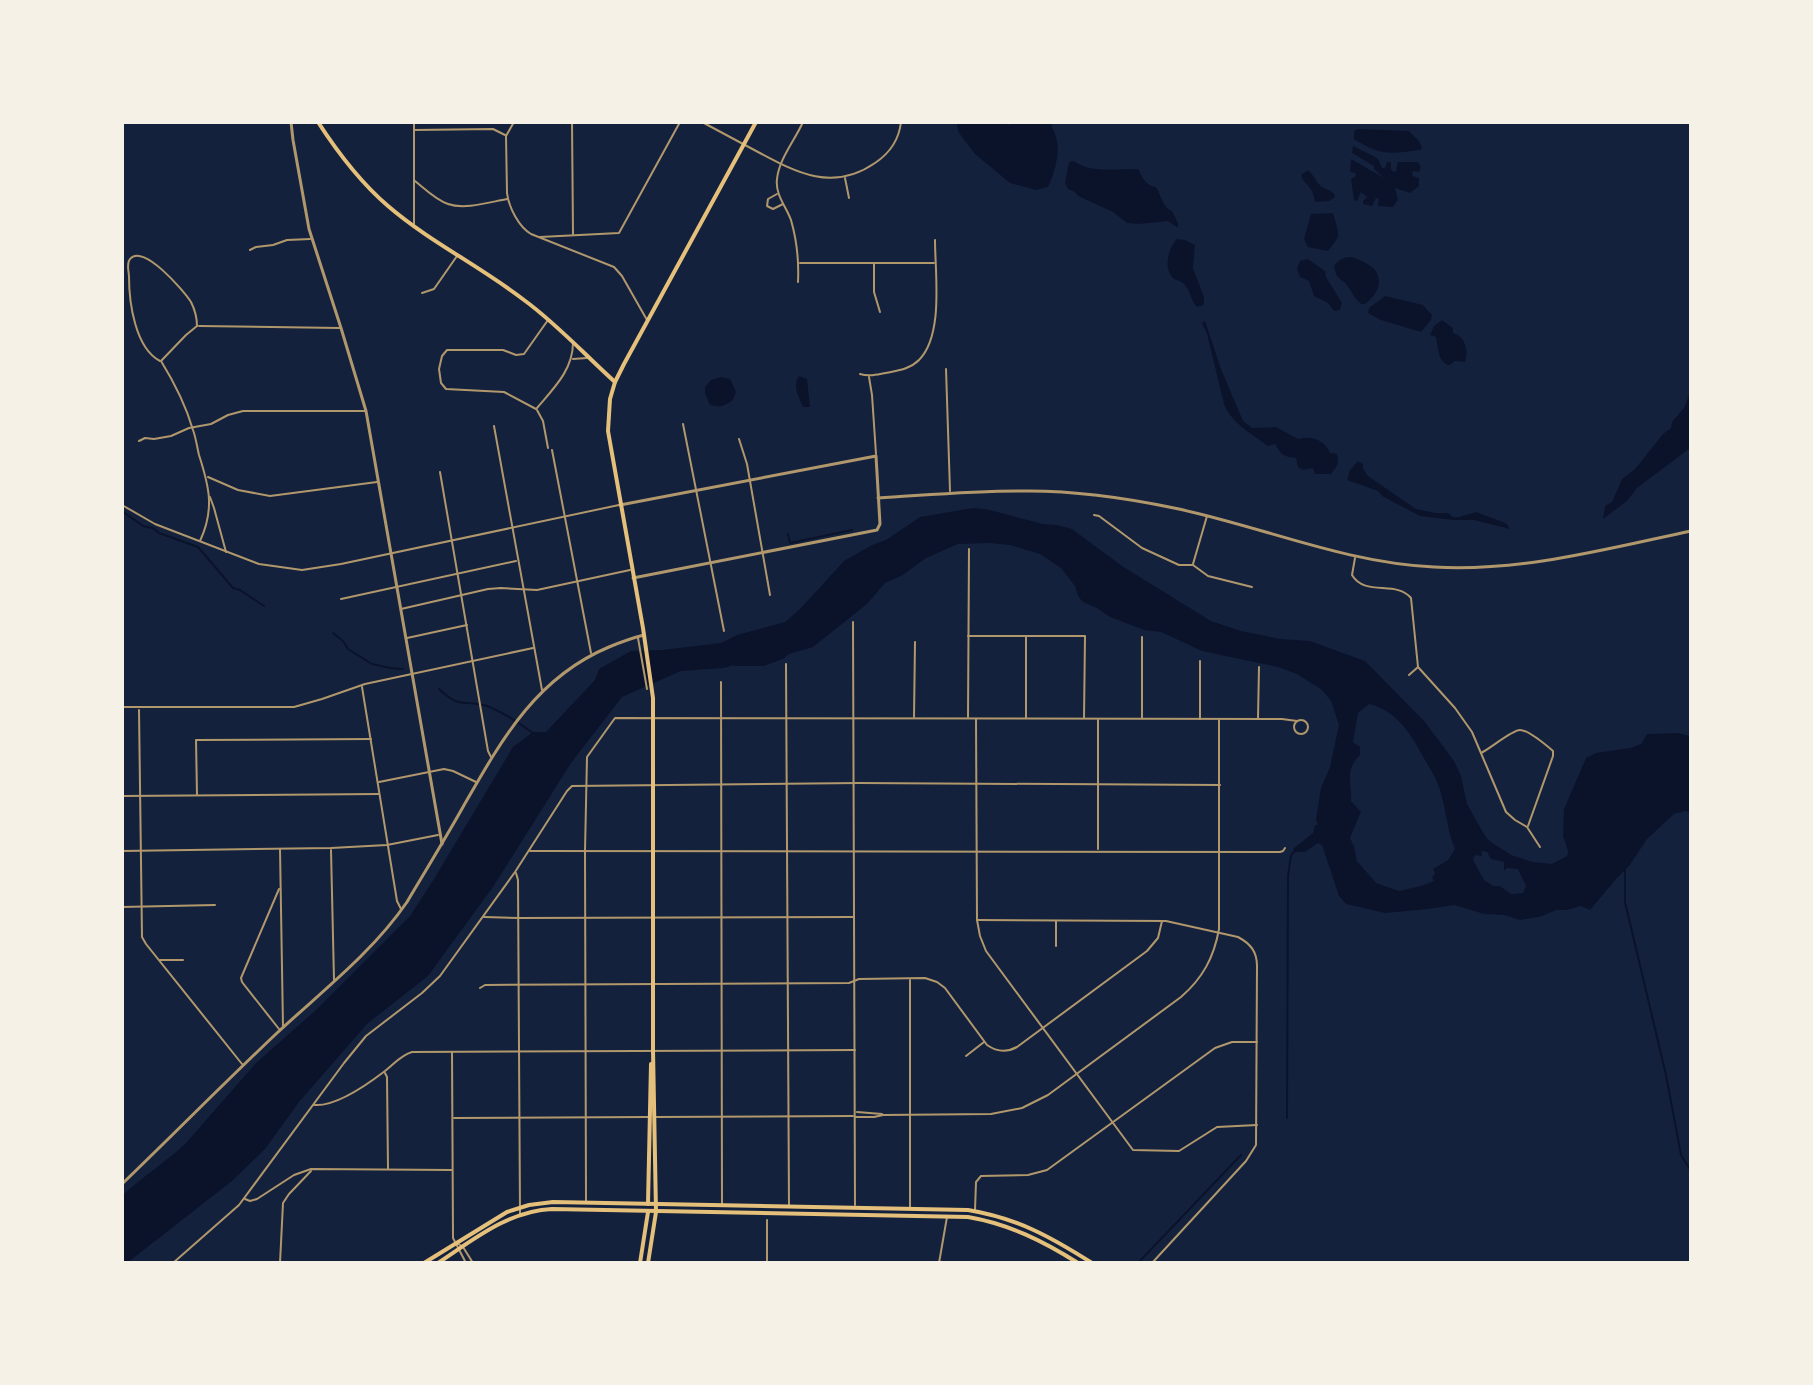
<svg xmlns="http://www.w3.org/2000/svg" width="1813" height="1385" font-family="Karla,sans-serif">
<rect width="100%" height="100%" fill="#14213d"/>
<g fill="#0b132b" fill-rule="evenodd">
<path d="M956,122h46l7,3 5,-3h37c1,7 5,12 6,19 3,13 -3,34 -9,46l-12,3 -26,-7 -35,-29 -16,-21z"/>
<path d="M1358,129l51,2 10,10 3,7 -2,2c-30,4 -40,6 -66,-11v-8z"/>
<path d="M1353,146c4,2 21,10 24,12 2,1 4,8 5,10h3l2,-6h4v7l3,3 2,-1 2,-9h20l3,5 -2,5 -6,-1 -1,2 1,3 6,2v8l-9,7 -15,-5 3,12 -5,7 -15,-1 1,-7 -3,-1 -4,8 -9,-2v-3l4,-4 -6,-5 -4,9 -3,-1 -3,-21 5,-3 -1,-3 -5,-1 1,-13c12,7 23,13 33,19l-10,-9v-3l-22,-13z"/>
<path d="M1074,161c17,13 43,7 64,8 5,9 8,17 18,18 5,8 7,21 16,24l6,12v5l-10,-7 -29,3 -12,-1 -14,-11 -35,-16 -3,-4 -7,-3 -3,-6 4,-21z"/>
<path d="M1308,170c7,6 8,13 14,17 5,3 9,3 13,8l-1,3 -5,3 -14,1c-2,-17 -12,-18 -14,-27z"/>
<path d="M1333,213c2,9 9,22 2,29 -2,3 -5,6 -7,9l-20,-4 -4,-8 7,-25z"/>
<path d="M1177,239l8,1 10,5 -2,23 11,29v8l-7,2c-6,-6 -7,-17 -13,-23 -6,-6 -6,-1 -12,-7 -9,-10 -3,-30 5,-38z"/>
<path d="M1352,257c7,3 17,6 23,13 9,13 1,26 -10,34h-4c-6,-5 -8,-10 -12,-16 -7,-11 -13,-7 -15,-22 5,-7 10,-9 18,-9z"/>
<path d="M1308,259l17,12 1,6 16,26 -2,7 -6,1 -6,-8 -14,-7 -5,-15 -9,-4 -3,-8 3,-8z"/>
<path d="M1385,296l38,9 9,10 -1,5 -10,12 -40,-12 -13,-7 1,-5z"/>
<path d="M1442,320l11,8v5c12,3 16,18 12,29l-10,-1 -5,4c-12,-1 -12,-18 -14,-28l-6,-2 4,-9z"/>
<path d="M1205,321l16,48 22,52 9,7 24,-1 22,12c14,-4 27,1 32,14l7,1c3,10 0,12 -6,20h-16l-2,-6 -10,2 -5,-3 -2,-9c-13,-1 -15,-4 -21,-14l-7,2c-15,-11 -38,-24 -44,-42l-17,-70 -5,-11z"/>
<path d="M799,376l8,3 3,28h-7c-4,-10 -11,-21 -4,-31z"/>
<path d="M721,377l9,2 6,13 -3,8c-8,6 -13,8 -23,5l-5,-12v-6l6,-7z"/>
<path d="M1691,390v55l-2,4 -52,39 -10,13 -24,18 2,-13 7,-4 10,-23 13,-10 28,-35 8,-6 1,-6 12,-14z"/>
<path d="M1358,461l5,3v5l5,7 48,33 19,4h13l5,4h6l17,-5 27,10 4,2 3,5 -36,-9h-21l-33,-4 -38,-20 -4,-5 -31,-11 3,-10z"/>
<path d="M973,508l13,1 57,15 14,1 15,4 50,37 89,55 30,10 39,8 30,2 55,20 60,61 29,39 7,15 6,28 18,32 6,6 20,13 22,7 19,2 15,-8 1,-5 -5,-15 1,-27 22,-51 10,-5 34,-5 11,-4 6,-10 30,-1 14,3v76l-6,-1 -11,3 -27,25 -18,27 -13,13 -26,31 -9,-4 -14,4h-10l-18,7 -19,3 -16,-5 -20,-1 -30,-9 -26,4 -43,4 -39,-9 -7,-8 -17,-51 -4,-2 -13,9h-10l-2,-3 20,-16 2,-8h3l-2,-6 5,-31 9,-21 9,-42 -8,-24 -9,-11 -25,-16 -19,-7 -76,-16 -41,-19 -17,-2 -34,-13 -13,-9 -14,-6 -5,-6 -3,-10 -14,-18 -21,-14 -30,-9 -21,-2 -31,1 -32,14 -23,17 -18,8 -18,21 -54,43 -24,7 -6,5 -19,7h-30l-1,-1 -9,3 -43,3 -59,26 -51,66 -78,124 -65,89 -61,48 -68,78 -34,47 -33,32 -105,82h-5v-67c21,-20 44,-34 64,-53l70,-80 60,-53 94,-94 24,-37 79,-132 20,-15h13l49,-52 4,-11 32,-18 31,-1 59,-7 16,-8 48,-13 15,-13 44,-48 28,-16 14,-5 34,-23zM1369,704c29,7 43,32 56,56 4,7 9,15 12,22 9,22 9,46 18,67l-7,11 -15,9 2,4 -3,5 2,3 -13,5 -22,5 -23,-8 -19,-22 -3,-15 -4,-8 11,-26 -10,-11c1,-20 -7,-30 9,-46v-8l-7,-5 5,-29zM1482,851l5,1 4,7 13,3v9l3,-3 11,1 8,17 -3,7 -12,1 -11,-8h-7l-9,-6 -11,-20 2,-5 7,1z"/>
</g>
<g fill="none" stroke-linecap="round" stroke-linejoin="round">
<g stroke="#0b132b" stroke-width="2">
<path d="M122,511l21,15 10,2 6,5 39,14 35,41 7,2 24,16"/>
<path d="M788,534l2,9 62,-13"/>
<path d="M333,633l10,8 5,8 24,15 18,4 13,1"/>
<path d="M439,689c22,21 24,10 48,17 16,6 32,17 46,27"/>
<path d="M1625,869v33l41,173 15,80 10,16"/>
<path d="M1287,1118l1,-242 3,-21 5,-5"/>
<path d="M1691,1205v1"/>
<path d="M1138,1263l103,-108"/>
</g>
<path stroke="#b1986c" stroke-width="2" d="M638,638l9,51"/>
<g stroke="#b1986c" stroke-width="2">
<path d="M514,122l-8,14 1,57c2,15 12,34 24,41l83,33 8,9 25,44"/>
<path d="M572,122l1,112"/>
<path d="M702,122c19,10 37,20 56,30 39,21 75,40 117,11 15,-10 24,-23 26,-41"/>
<path d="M414,130l79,-1 12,6"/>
<path d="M845,178l4,20"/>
<path d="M415,181c10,8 21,19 33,23 17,6 42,-2 59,-5"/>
<path d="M777,194l-9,5 -1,7 6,3 10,-5"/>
<path d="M414,224v-102"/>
<path d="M540,237l79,-4 61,-111"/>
<path d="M250,250l6,-3 17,-2 14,-5 23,-1"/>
<path d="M800,263h134"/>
<path d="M874,264v28l6,20"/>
<path d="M798,282c1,-21 -1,-41 -7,-62 -5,-14 -16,-25 -14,-41 2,-20 18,-39 26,-57"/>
<path d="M422,293l12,-4 23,-33"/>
<path d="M197,326l-11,9 -25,26c13,21 25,45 32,69 3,8 4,17 6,25 10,31 16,54 1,86"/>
<path d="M199,326l141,2"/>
<path d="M573,359l14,-1"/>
<path d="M160,361c-25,-13 -31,-59 -31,-84 0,-6 -3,-13 1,-18 13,-16 54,32 61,43 4,8 6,15 6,24"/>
<path d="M946,369l4,122"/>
<path d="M860,374c10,3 20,0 31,-2 10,-2 20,-4 28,-12 25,-25 16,-87 16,-120"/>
<path d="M869,377l3,18 4,59"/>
<path d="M537,408c16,-19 36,-38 36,-65"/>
<path d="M536,409l-32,-17 -58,-3 -5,-6 -2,-14 3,-13 5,-6h56l13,5 8,-1 24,-34"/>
<path d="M537,410l6,11 5,27"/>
<path d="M683,424l41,207"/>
<path d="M494,426l48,264"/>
<path d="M739,439l8,25 23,131"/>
<path d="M139,441l6,-3 9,1 17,-3 18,-8 22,-4 17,-9 15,-4h122"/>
<path d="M552,450l39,203"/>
<path d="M440,472l48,279 3,6"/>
<path d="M208,477l30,13 32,6 107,-14"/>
<path d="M210,497l4,11 12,44"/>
<path d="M122,505l33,19 104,40 43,6 39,-6 278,-59"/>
<path d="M1094,515l5,1 43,32 37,17h14l15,11 44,11"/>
<path d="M1355,558l-3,17c13,22 44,5 59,23l7,69 -9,8"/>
<path d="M1193,564l14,-48"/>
<path d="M341,599l175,-38"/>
<path d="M401,609l87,-20 13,-1 36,2 93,-20"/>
<path d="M853,622l2,583"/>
<path d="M968,636h117l-1,82"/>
<path d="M407,638l60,-13"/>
<path d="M1200,661v58"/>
<path d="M786,664l3,542"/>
<path d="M1418,667l37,41 17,24 34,80 9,8 12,7 13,20"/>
<path d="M721,682l1,523"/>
<path d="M362,687l35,214 4,8"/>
<path d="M122,707h172l28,-8 43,-15 168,-36"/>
<path d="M139,710l3,227 4,7 96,120"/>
<path d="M914,717l1,-75"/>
<path d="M968,717l1,-168"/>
<path d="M1026,718v-81"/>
<path d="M1142,718v-81"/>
<path d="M1258,718l1,-51"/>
<path d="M976,719l1,201 3,16 6,15 147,199 46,1 38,-24 40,-2"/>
<path d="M1098,720v129"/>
<circle cx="1301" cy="727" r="7"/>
<path d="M1481,753c10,-5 31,-23 39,-23 8,0 26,15 33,21v5l-25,70"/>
<path d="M379,782l65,-13 9,2 23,11"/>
<path d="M197,795l-1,-55 175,-1"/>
<path d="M122,796l257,-2"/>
<path d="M280,849l3,178"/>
<path d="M331,850l3,130"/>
<path d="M122,851l209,-3 56,-3 51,-10"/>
<path d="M530,851l750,1 3,-1 2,-3"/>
<path d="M516,873l2,7 2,334"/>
<path d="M122,907l93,-2"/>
<path d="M484,917l34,1 335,-1"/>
<path d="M977,920l189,1 72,16c13,7 19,15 19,29l-1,179 -10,16 -94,102"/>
<path d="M1056,921v25"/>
<path d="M160,960h23"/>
<path d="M910,980v228"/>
<path d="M480,988l5,-3 364,-2 10,-4 66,-1 12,4 8,6 42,57c10,7 19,8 30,2l130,-96 11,-13 4,-17"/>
<path d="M279,1029l-37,-47 -1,-4 38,-89"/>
<path d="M452,1052l1,186 13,25"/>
<path d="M966,1056l18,-14"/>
<path d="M385,1073l2,4 1,92"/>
<path d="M314,1105c22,2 54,-21 71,-34 9,-7 16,-16 27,-19l443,-2"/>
<path d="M857,1112l25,2"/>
<path d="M655,1117l198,-1"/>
<path d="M855,1117h19l9,-2 108,-1 31,-6 26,-13 133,-98c22,-19 33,-40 38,-68v-209"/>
<path d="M454,1118l194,-1"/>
<path d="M245,1199l5,2 7,-2 37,-24 17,-6 141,1"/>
<path d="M586,1201l-1,-350 2,-94 28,-39 667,1 15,2"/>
<path d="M975,1210l1,-28 5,-6 47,-1 19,-5 168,-122 17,-6h25"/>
<path d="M767,1220v43"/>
<path d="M457,1243l6,4 10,16"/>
<path d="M173,1263l66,-58 105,-142 22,-27 56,-43 18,-17 75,-104 52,-81 5,-5 287,-3 361,2"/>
<path d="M280,1263l3,-60 6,-9 22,-23"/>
<path d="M939,1263l8,-46"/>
</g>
<g stroke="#b1986c" stroke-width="3">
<path d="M291,122l2,18 16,89 32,99 25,83 76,433"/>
<path d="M878,498c50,-3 101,-8 151,-7 49,0 97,7 145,17 87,18 170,55 260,59 87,5 172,-18 257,-36"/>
<path d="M620,505l256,-49 4,68 -3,6 -244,48"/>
<path d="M122,1184c52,-50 102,-101 155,-151 44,-41 95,-80 130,-131 19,-32 38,-63 56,-95 38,-66 72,-129 146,-160 12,-5 23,-9 35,-12"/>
</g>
<g stroke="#e5c07b" stroke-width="4">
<path d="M318,122c20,31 42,60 70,84 42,36 92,60 136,94 33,24 61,55 91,82"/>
<path d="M648,1204l3,-140"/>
<path d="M424,1263l83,-51 22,-7 24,-3 415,8c49,8 83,27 124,53"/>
<path d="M438,1263c35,-23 70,-52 114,-54l416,8c41,7 75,24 110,46"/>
<path d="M640,1263l8,-51"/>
<path d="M648,1263l8,-51 -3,-162v-352l-10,-70 -35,-197 2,-32 5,-17 9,-18 132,-242"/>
</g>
</g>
<rect width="1813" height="1385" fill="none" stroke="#f6f1e7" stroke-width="248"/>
</svg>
